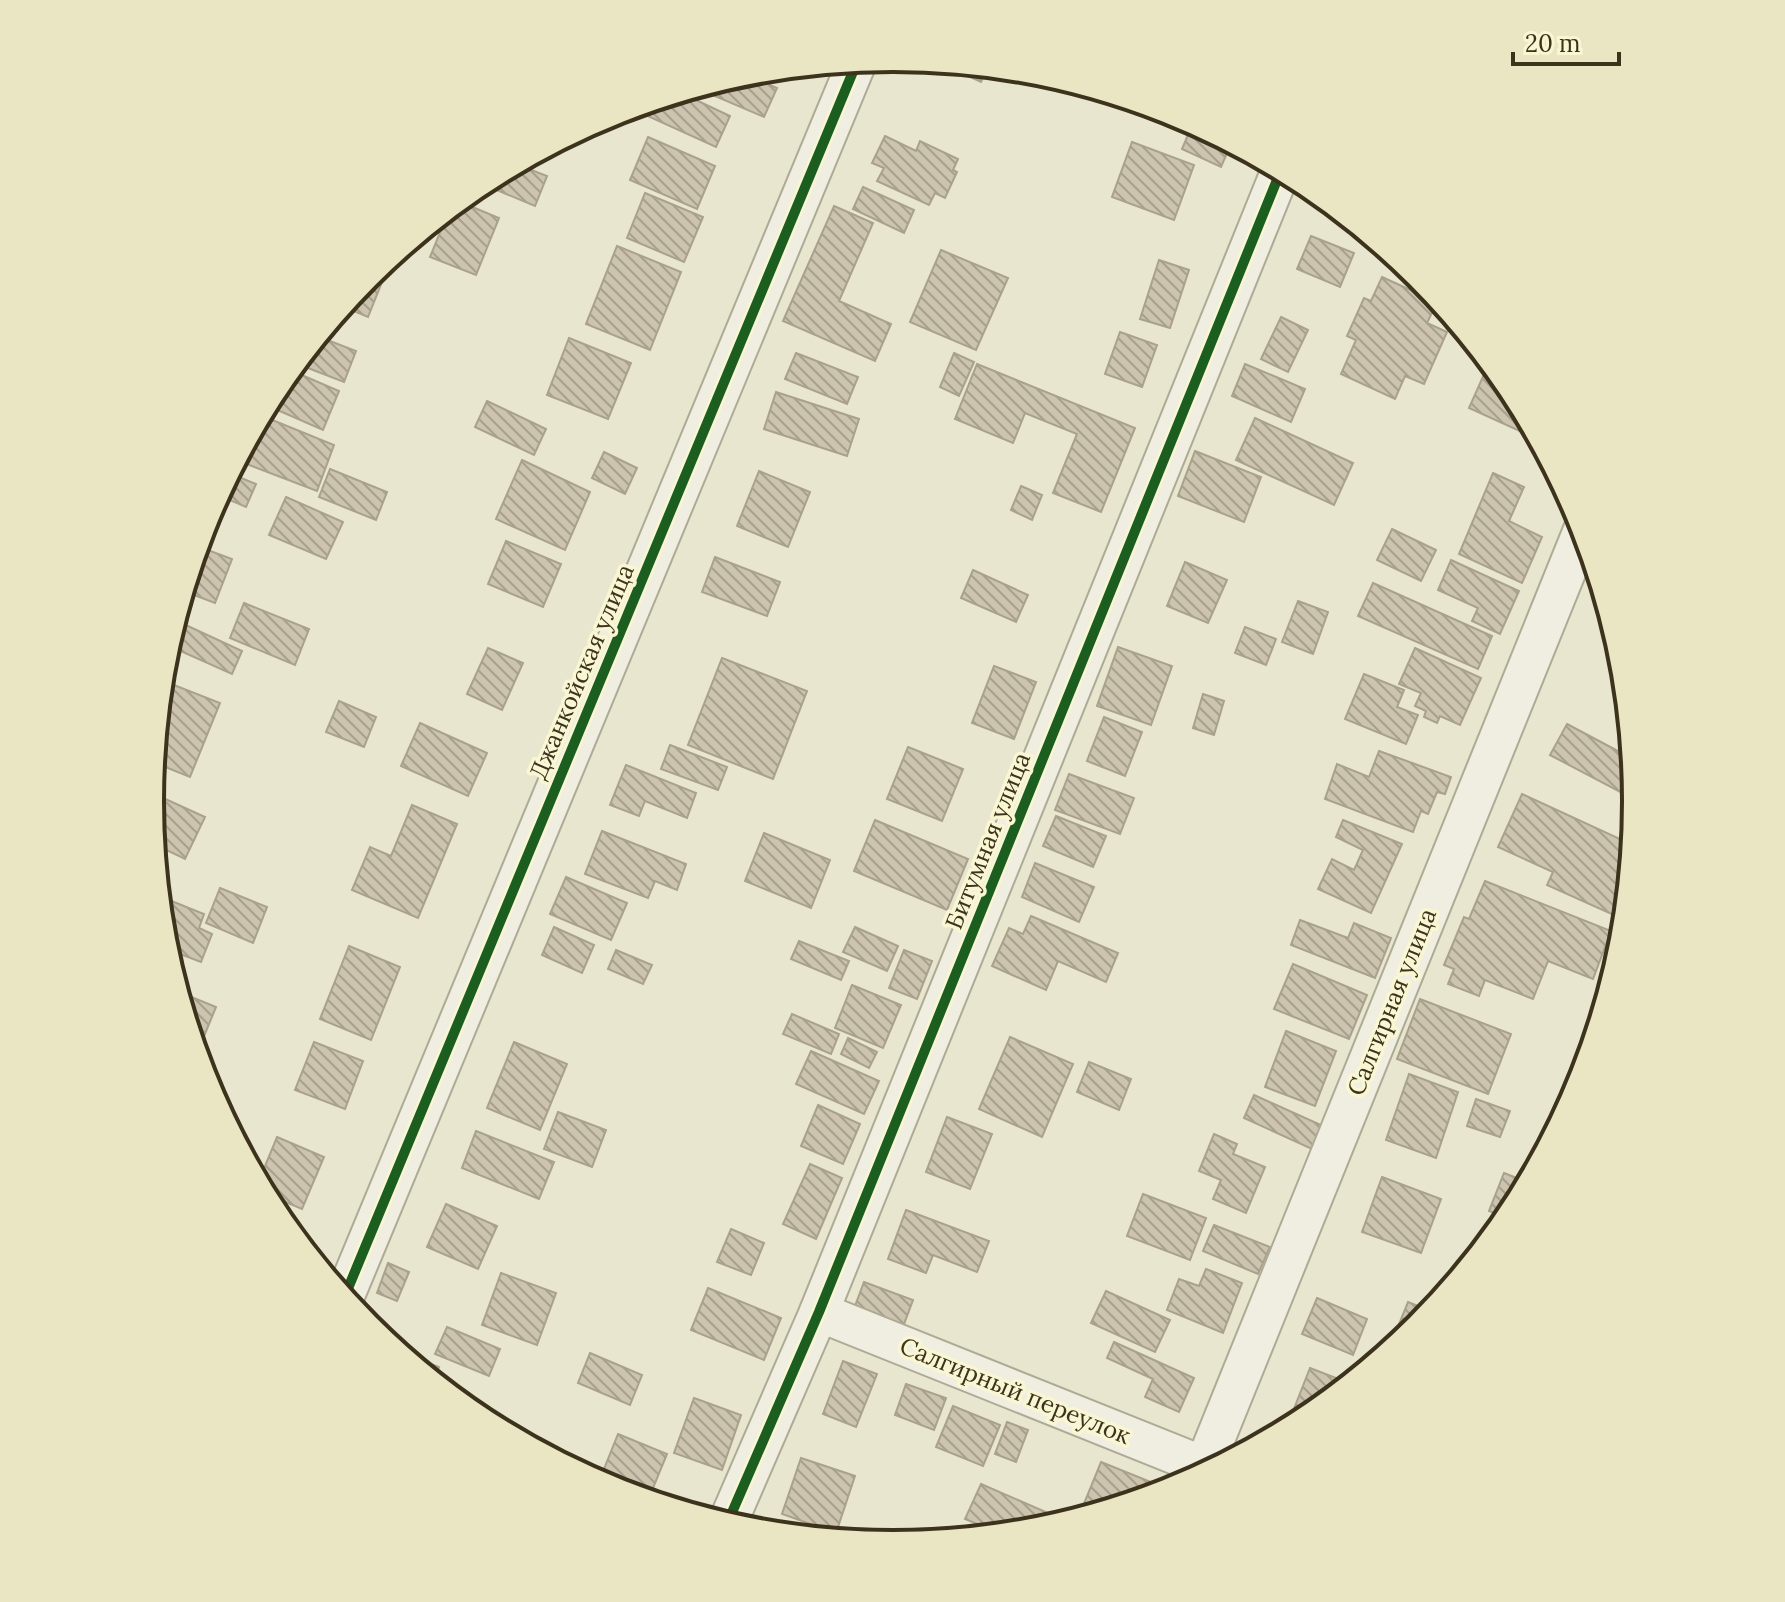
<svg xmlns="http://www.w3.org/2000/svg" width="1785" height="1602" font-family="Lora,serif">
<defs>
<pattern id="building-back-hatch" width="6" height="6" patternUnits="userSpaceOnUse" patternTransform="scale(2)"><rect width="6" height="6" fill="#ccc4ae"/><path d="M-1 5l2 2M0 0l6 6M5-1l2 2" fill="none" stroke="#a7a08d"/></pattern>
</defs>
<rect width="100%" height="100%" fill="#e8e6ce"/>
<g fill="url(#building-back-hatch)" stroke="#a9a18c" stroke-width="2">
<path d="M940,63l48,4 -7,15z"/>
<path d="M782,69l-5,12 -21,-10z"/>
<path d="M744,74l33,14 -13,29 -68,-29z"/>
<path d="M681,93l49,23 -14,31 -86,-39z"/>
<path d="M1193,123l38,21 -10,23 -39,-18z"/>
<path d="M885,136l31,15 4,-10 38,18 -5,11 4,2 -12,26 -10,-5 -6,12 -52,-24 7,-13 -12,-5z"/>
<path d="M648,137l67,29 -18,43 -67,-29z"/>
<path d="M1132,142l62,23 -20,55 -62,-23z"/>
<path d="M516,164l31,12 -12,30 -55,-23z"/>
<path d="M863,187l51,23 -10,23 -51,-24z"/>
<path d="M645,193l58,24 -19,45 -57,-24z"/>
<path d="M458,201l41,17 -23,57 -46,-18 20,-49z"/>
<path d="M834,206l39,17 -34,78 52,23 -16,37 -92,-40z"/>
<path d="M1311,236l43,17 -14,34 -43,-18z"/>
<path d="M617,246l64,26 -31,78 -64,-26z"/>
<path d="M941,250l67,28 -32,72 -66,-28z"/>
<path d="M1389,252l29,24 4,4 -38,-18z"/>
<path d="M1159,260l30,10 -19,58 -30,-9z"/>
<path d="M367,275l15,7 -14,35 -26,-11z"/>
<path d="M1382,277l55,25 -10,21 20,9 -23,52 -19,-8 -10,23 -54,-25 15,-34 -9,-4 17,-38 7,3z"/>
<path d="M1281,317l27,13 -20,42 -27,-13z"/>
<path d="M1120,332l37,13 -15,42 -37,-13z"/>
<path d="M317,336l39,15 -12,31 -49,-19z"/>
<path d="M569,338l62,25 -23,56 -61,-24z"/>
<path d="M796,353l62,24 -11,27 -62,-25z"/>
<path d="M954,353l20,9 -15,34 -19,-9z"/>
<path d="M1489,363l22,26 18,34 -5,10 -55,-25z"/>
<path d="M977,364l158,64 -34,84 -48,-19 24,-59 -52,-21 -12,30 -58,-24z"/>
<path d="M1245,364l60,25 -14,33 -59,-26z"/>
<path d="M290,370l49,21 -16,39 -57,-25z"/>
<path d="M776,392l83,27 -12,37 -83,-27z"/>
<path d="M487,401l59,28 -12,26 -59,-28z"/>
<path d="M260,415l74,30 -17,46 -81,-31z"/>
<path d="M1255,418l98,45 -19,42 -98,-45z"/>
<path d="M1195,451l66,26 -17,45 -66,-26z"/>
<path d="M604,452l33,16 -12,26 -33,-16z"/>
<path d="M522,460l68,32 -25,58 -69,-31z"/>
<path d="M330,469l57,23 -11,28 -57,-23z"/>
<path d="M759,471l51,21 -22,55 -51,-21z"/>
<path d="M229,473l27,11 -10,23 -28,-12z"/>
<path d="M1493,473l31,14 -15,34 33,16 -20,46 -63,-29z"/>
<path d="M1021,486l21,9 -10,25 -21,-10z"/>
<path d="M286,497l57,25 -17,37 -57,-24z"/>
<path d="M1392,529l44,21 -15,31 -44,-21z"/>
<path d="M506,541l55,23 -18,43 -55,-23z"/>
<path d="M197,546l35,13 -17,44 -32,-12z"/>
<path d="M715,557l65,25 -13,34 -65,-24z"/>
<path d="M1451,560l68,31 -19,43 -28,-13 6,-13 -40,-18z"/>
<path d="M1185,562l42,18 -19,43 -41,-17z"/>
<path d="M973,570l55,25 -12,27 -55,-24z"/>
<path d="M1373,583l119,53 -14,33 -120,-53z"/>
<path d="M1298,601l30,11 -15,42 -31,-12z"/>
<path d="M244,603l65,26 -14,36 -65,-27z"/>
<path d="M177,621l65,30 -10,23 -65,-29z"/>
<path d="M1245,627l31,12 -10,26 -31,-12z"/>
<path d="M1118,647l54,19 -21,59 -54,-19z"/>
<path d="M488,648l35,15 -21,47 -35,-16z"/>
<path d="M1415,648l66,30 -21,47 -20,-9 -3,7 -13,-6 2,-6 -11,-5 6,-13 -22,-9z"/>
<path d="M722,658l85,33 -34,88 -85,-34z"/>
<path d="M994,666l42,16 -22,57 -42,-16z"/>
<path d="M1364,674l40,16 -7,17 21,8 -12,29 -61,-25z"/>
<path d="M161,680l59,23 -30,74 -37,-15z"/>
<path d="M1203,694l21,7 -10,34 -21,-7z"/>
<path d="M339,701l37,16 -12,30 -38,-15z"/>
<path d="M1104,717l38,15 -17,44 -38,-15z"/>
<path d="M420,723l67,30 -19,43 -67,-30z"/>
<path d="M1567,724l64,34 2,19 -9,17 -74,-39z"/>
<path d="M670,745l57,22 -9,23 -57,-21z"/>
<path d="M908,747l55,22 -21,52 -55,-22z"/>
<path d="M1379,751l72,26 -6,17 -8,-2 -9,22 -7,-3 -8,21 -88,-33 12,-35 32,13z"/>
<path d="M626,765l70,28 -9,25 -42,-17 -6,15 -29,-11z"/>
<path d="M1069,774l65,24 -14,36 -65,-24z"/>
<path d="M150,792l55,25 -20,42 -31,-15z"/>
<path d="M1522,794l109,50 -5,50 -10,22 -69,-31 6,-13 -55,-25z"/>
<path d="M412,805l45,19 -39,94 -66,-28 18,-43 21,9z"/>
<path d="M1056,816l50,20 -13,31 -50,-21z"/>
<path d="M875,820l93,39 -21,51 -93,-39z"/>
<path d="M1343,820l59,24 -31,69 -53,-24 14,-30 22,11 9,-20 -27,-13z"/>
<path d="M602,831l84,33 -9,26 -22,-9 -7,17 -63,-24z"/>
<path d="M764,833l66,27 -19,48 -66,-27z"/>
<path d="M1035,863l59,24 -15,35 -57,-25z"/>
<path d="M566,877l61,26 -16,37 -61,-26z"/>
<path d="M1485,881l126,50 -18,48 -45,-18 -15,38 -48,-19 -6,16 -31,-12 6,-15 -10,-4 20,-48 5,2z"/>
<path d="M220,888l47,19 -14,36 -47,-20z"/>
<path d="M169,900l35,14 -5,14 13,6 -11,28 -37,-14 -3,-28z"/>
<path d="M1031,916l87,37 -12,29 -48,-21 -12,29 -54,-24 17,-38 14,6z"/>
<path d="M1300,920l48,18 6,-15 37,15 -16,40 -84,-33z"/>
<path d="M554,927l40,18 -12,28 -40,-18z"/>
<path d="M855,927l43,19 -11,25 -44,-19z"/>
<path d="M799,941l50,20 -8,19 -50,-21z"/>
<path d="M349,946l51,21 -29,73 -51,-21z"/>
<path d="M616,950l36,15 -9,19 -35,-15z"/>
<path d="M904,950l28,11 -15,38 -28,-11z"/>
<path d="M1293,964l74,31 -18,44 -75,-30z"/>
<path d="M852,985l49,20 -18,43 -48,-20z"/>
<path d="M177,991l39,16 -18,44 -3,-1z"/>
<path d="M1420,999l91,35 -23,60 -91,-35z"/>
<path d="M792,1014l47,20 -8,20 -48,-20z"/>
<path d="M1286,1031l50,20 -21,55 -50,-19z"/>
<path d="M1010,1037l63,27 -31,73 -63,-28z"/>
<path d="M848,1038l29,14 -8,16 -28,-14z"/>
<path d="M314,1042l49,19 -18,48 -50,-19z"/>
<path d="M514,1042l53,22 -27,66 -53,-22z"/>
<path d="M811,1051l68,30 -15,33 -68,-30z"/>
<path d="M1089,1062l42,17 -12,31 -42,-18z"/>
<path d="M1409,1074l49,18 -22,66 -50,-18z"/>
<path d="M1254,1095l69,31 -11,23 -68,-31z"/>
<path d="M1476,1099l34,12 -10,26 -33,-11z"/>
<path d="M818,1105l42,19 -17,40 -42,-18z"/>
<path d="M558,1112l48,18 -14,37 -48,-18z"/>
<path d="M947,1117l45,17 -22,55 -44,-17z"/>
<path d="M476,1131l78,31 -15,37 -77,-31z"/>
<path d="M1214,1134l23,10 -4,10 32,13 -19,46 -33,-14 8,-19 -22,-9z"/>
<path d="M277,1137l47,20 -22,52 -38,-16 -6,-10z"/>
<path d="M810,1164l32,14 -26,61 -33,-15z"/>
<path d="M1504,1173l23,9 -20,36 -18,-7z"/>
<path d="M1382,1177l59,22 -20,54 -59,-21z"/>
<path d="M1143,1194l63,24 -16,42 -63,-24z"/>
<path d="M446,1204l51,22 -19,43 -51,-22z"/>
<path d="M906,1210l83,31 -12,31 -44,-17 -7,18 -38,-14z"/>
<path d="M1214,1225l56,22 -12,27 -55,-23z"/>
<path d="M731,1229l33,14 -13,32 -34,-13z"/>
<path d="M1462,1261l7,3 -18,21z"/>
<path d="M388,1263l21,9 -12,29 -20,-8z"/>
<path d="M1206,1269l36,14 -19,50 -56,-23 12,-31 20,7z"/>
<path d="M501,1273l55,20 -19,52 -55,-20z"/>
<path d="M864,1282l49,18 -12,32 -49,-18z"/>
<path d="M708,1288l73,30 -17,42 -73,-30z"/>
<path d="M1106,1291l64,29 -15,32 -64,-29z"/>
<path d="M1317,1298l50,21 -14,36 -51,-21z"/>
<path d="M1408,1302l23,9 -27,27 -9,-4z"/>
<path d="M447,1327l53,22 -11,27 -54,-22z"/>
<path d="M1114,1342l80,36 -15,34 -34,-15 8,-18 -46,-21z"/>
<path d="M395,1350l44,17 -5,14z"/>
<path d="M590,1353l52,22 -12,30 -52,-22z"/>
<path d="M843,1361l34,13 -21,53 -33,-13z"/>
<path d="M1310,1368l39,15 -44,36 -19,10z"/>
<path d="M906,1384l40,14 -12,32 -39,-15z"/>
<path d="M694,1398l47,17 -19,55 -48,-17z"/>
<path d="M953,1406l47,19 -17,41 -47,-19z"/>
<path d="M1007,1422l21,8 -12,32 -21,-8z"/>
<path d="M618,1434l49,20 -16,39 -49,-19z"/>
<path d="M801,1458l54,18 -19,57 -54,-19z"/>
<path d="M1101,1462l50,20 -5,15 -49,15 -14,-6z"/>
<path d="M981,1484l67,29 -7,16 -42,4 -34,-14z"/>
</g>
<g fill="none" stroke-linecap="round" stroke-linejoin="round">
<g stroke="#adaa96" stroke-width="42">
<g id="street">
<path d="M344,1298l513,-1236"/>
<path d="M819,1312l392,157"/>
<path d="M1201,1474l382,-944"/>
<path d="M727,1524l92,-212 462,-1142"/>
</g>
</g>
<use href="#street" stroke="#efeee0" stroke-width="38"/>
<g stroke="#f9f6d3" stroke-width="15">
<g id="cycleway">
<path d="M344,1298l513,-1236"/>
<path d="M727,1524l92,-212 462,-1142"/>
</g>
</g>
<use href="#cycleway" stroke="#1b5e20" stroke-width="10"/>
</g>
<g text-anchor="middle" stroke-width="7" stroke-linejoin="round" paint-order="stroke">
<g font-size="24" fill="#3d331d" stroke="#f9f6d3">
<text transform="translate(582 672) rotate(-67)" y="8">Джанкойская улица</text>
<text transform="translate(988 841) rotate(-68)" y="8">Битумная улица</text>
<text transform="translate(1392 1002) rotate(-68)" y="8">Салгирная улица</text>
<text transform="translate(1015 1391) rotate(22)" y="8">Салгирный переулок</text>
</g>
</g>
<path d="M0 0H1785V1602H0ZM164 801a729 729 0 1 1 1458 0a729 729 0 1 1-1458 0Z" fill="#eae6c4" fill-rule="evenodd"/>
<path fill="none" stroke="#3d331d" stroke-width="4" d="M164 801a729 729 0 1 1 1458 0a729 729 0 1 1-1458 0Z"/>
<path d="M1513 52v12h106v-12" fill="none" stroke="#3d331d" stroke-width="4"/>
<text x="1525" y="52" font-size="24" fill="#3d331d" stroke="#f9f6d3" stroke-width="6" paint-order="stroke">20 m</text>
</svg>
